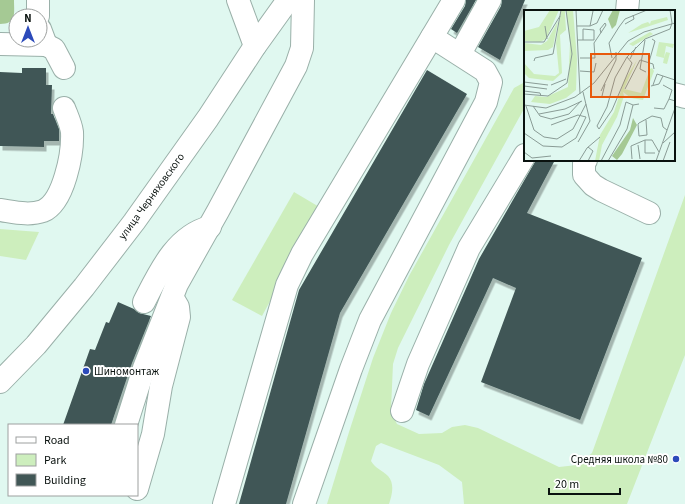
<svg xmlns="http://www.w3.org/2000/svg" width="685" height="504" font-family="'Source Sans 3',sans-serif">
<defs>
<filter id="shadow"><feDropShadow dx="2.5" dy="4.5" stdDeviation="0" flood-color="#0004"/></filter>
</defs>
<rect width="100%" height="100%" fill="#e0f8f0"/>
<g fill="#cdeebd">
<path d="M525,79v28l-76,138 -51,103 -5,16 -2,45 2,7 4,8 22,10 23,-1 10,-6 13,-2 13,3 81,39 18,-2 15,-12 93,-258v160l-58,149h-163l-2,-22 -23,-17 -58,-22 -5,3 -5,15c5,8 11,9 17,15 7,8 4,19 1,28h-62l22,-72 24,-74 18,-45 18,-37 105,-188 9,-5z"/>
<path d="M294,192l27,16 -59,108 -30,-16z"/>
<path d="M0,229l39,3 -13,28 -26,-4z"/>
</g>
<path fill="#a5c994" d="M0,0h14c0,13 3,24 -14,24z"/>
<g fill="#415756" filter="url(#shadow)">
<path d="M466,0h10l-19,33 -6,-4 14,-23z"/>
<path d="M502,0h23l-25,60 -22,-13 23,-41z"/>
<path d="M22,68h24v17h6l-1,29h2l6,15v12h-15v6l-44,-1v-74l22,1z"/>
<path d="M427,70l40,24 -127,219 -54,191h-47l60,-214z"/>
<path d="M536,160h19l-28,53 115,45 -62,162 -99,-38 35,-94 -23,-10 -64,138 -13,-6 8,-26 55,-125z"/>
<path d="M118,302l16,7 5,4 12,3 -19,47 -21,62h-48l27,-76 5,1 11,-28 3,1z"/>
</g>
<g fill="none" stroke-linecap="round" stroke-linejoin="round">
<g stroke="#9ab0a9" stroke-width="24">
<g id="minor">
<path d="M238,0l17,46"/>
<path d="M627,11l1,-11"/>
<path d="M38,16v-16"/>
<path d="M0,44l46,1 -6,-16"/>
<path d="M46,45l8,4 10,19"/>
<path d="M460,54l30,-54"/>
<path d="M674,94l11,3"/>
<path d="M586,160l-2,3v12l9,10 8,5 48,23"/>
<path d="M0,210c14,2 29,6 43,1 21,-9 30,-58 29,-79 -1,-8 -5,-16 -8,-24"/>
<path d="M144,302c15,-29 31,-66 66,-75"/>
<path d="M402,411l16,-47 51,-116 56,-93"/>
<path d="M126,425l18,-57 33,-84 41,-73 78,-145 6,-18 1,-48"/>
<path d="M137,489l16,-55 8,-48 18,-69 -1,-10 -3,-5"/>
<path d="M224,504l63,-219 15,-31 152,-254"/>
<path d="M304,504l47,-135 19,-49 116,-218 5,-20 -6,-11 -53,-34"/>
</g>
</g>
<g stroke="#9ab0a9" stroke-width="24">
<path id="major" d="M0,382l36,-37 48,-58 50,-65 74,-104 47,-72 33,-46"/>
</g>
<use href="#minor" stroke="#fff" stroke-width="22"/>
<use href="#major" stroke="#fff" stroke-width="22"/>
</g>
<g fill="#2c4aba" stroke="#fff" stroke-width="1.5">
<circle cx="86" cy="371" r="4"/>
<circle cx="676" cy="459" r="4"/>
</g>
<g text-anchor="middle" stroke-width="4" stroke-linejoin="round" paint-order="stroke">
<g font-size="11" fill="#0a120f" stroke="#fff">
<text transform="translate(151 196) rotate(-54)" y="4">улица Черняховского</text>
</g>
<g font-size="11" fill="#0a120f" stroke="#fff" text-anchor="start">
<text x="94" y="375">Шиномонтаж</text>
<text x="668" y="463" text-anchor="end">Средняя школа №80</text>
</g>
</g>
<g transform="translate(524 10)">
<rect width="151" height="151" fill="#e0f8f0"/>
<path d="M26,0h9l-13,29 -6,3 -16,-1v-10l15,-4zM37,0h4v4l1,16 -6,5 2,38 -9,8 -24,-3 -5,-5v-10l10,11 21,2 4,-3 -3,-30zM42,0h7l4,49 -1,31 -10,8 -16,6 -19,-2 4,-6 11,1 22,-10 2,-44zM143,7l1,3 -40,13 14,-9 6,-2 2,2 1,-3zM34,11l-5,26 -5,3 -24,1v-8l17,2 6,-4zM126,22l3,2 -20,12 -4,-2zM135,32l15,2 -1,4 -7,-2 -2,12 2,-6 4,1 -3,11 -4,-1 1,-5 -8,-2zM113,50l-13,29 17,4 9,-24 2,-1 2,3 -11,29 -12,-2 -8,-6 1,4 -7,21 -15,28 -3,16h-4l5,-26 14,-23 10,-31z" fill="#cdeebd"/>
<path d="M89,0h7l-4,15 -4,4 -4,-10zM109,108l4,7 -15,29 -5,6 -5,-4 18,-26z" fill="#a5c994"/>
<path fill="none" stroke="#8a9c96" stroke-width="1" d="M52,0l4,84M101,14l9,-5 -1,-4M21,16l2,13M53,16h13l3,-15M66,16l7,-3 6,-13M54,30h16v-10l-11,-1v11M121,30l-5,29 6,3M0,32h20l16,-26M70,33l12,-18 -1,-2 -5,6 1,4M103,47l5,6 -20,47 -13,19 -2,-3 10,-19 8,-29 1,-2 11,-19 18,-18 25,-10 2,-6 -2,-13M56,48h15l-1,-15M88,48l-3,-15 10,-16 6,-8 22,-9M106,49l6,-12M10,51l1,-3 18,-4 8,-44M125,52l6,-21 -3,-2M56,61l14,1 2,-9M0,72l24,3M27,75l15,-6M129,75l4,-11 18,6M139,75l9,5 -3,9M0,76l23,3M127,76l8,-2 4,-8M101,79l15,-29 13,4 1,5M0,81l16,2 1,3M77,81l15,-31v-8M0,84l24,2 19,-13 5,-29 -6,-44M78,86l3,-12M0,95l22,3 29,-11 19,-14 34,-42 16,-9 31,-9M2,96l8,24 10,7 13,2 16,-10 13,-25M9,96l7,10 11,3 18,-5 12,-13M130,98l10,1 5,-10 6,2M15,104l26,-5 17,-8M122,110l1,15 -8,1 -1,-12 1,-1 13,-7 9,2 2,9 4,3M0,123l19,13 19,1 14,-9 10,-21 -8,-2 -27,10M121,130v13h10M54,132l12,-21 -7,-29M139,133l12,-11M114,135l2,14M0,142l8,6 19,-2M108,149l-1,-13 14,-6h7l7,12M55,151l8,-13 13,-11M64,151l5,-10 -5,-4M77,151l19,-36 6,-23 7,3M84,151l19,-32 6,-24 6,-1M132,151l19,-53M139,151l7,-19"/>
<path fill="#e8590c" fill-opacity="0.15" stroke="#e8590c" stroke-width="2" d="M67,44h58v43h-58z"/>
<rect width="151" height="151" fill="none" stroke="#0a120f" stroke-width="2"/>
</g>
<rect x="8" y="424" width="130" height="72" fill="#ffffff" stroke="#9da09f"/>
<rect x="16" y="437" width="20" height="6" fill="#ffffff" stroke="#9da09f"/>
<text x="44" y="444" font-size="12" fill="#0a120f">Road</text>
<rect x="16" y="454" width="20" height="12" fill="#cdeebd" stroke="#9da09f"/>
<text x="44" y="464" font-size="12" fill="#0a120f">Park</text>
<rect x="16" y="474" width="20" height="12" fill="#415756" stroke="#9da09f"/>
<text x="44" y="484" font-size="12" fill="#0a120f">Building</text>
<g transform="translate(28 28)"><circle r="19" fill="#ffffff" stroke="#9da09f"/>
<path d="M0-3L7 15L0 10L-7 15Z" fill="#2c4aba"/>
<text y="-6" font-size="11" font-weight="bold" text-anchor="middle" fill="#0a120f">N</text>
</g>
<path d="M549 488v6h71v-6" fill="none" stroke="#0a120f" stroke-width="2"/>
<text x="555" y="488" font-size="12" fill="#0a120f" stroke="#ffffff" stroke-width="3" paint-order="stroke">20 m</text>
</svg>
